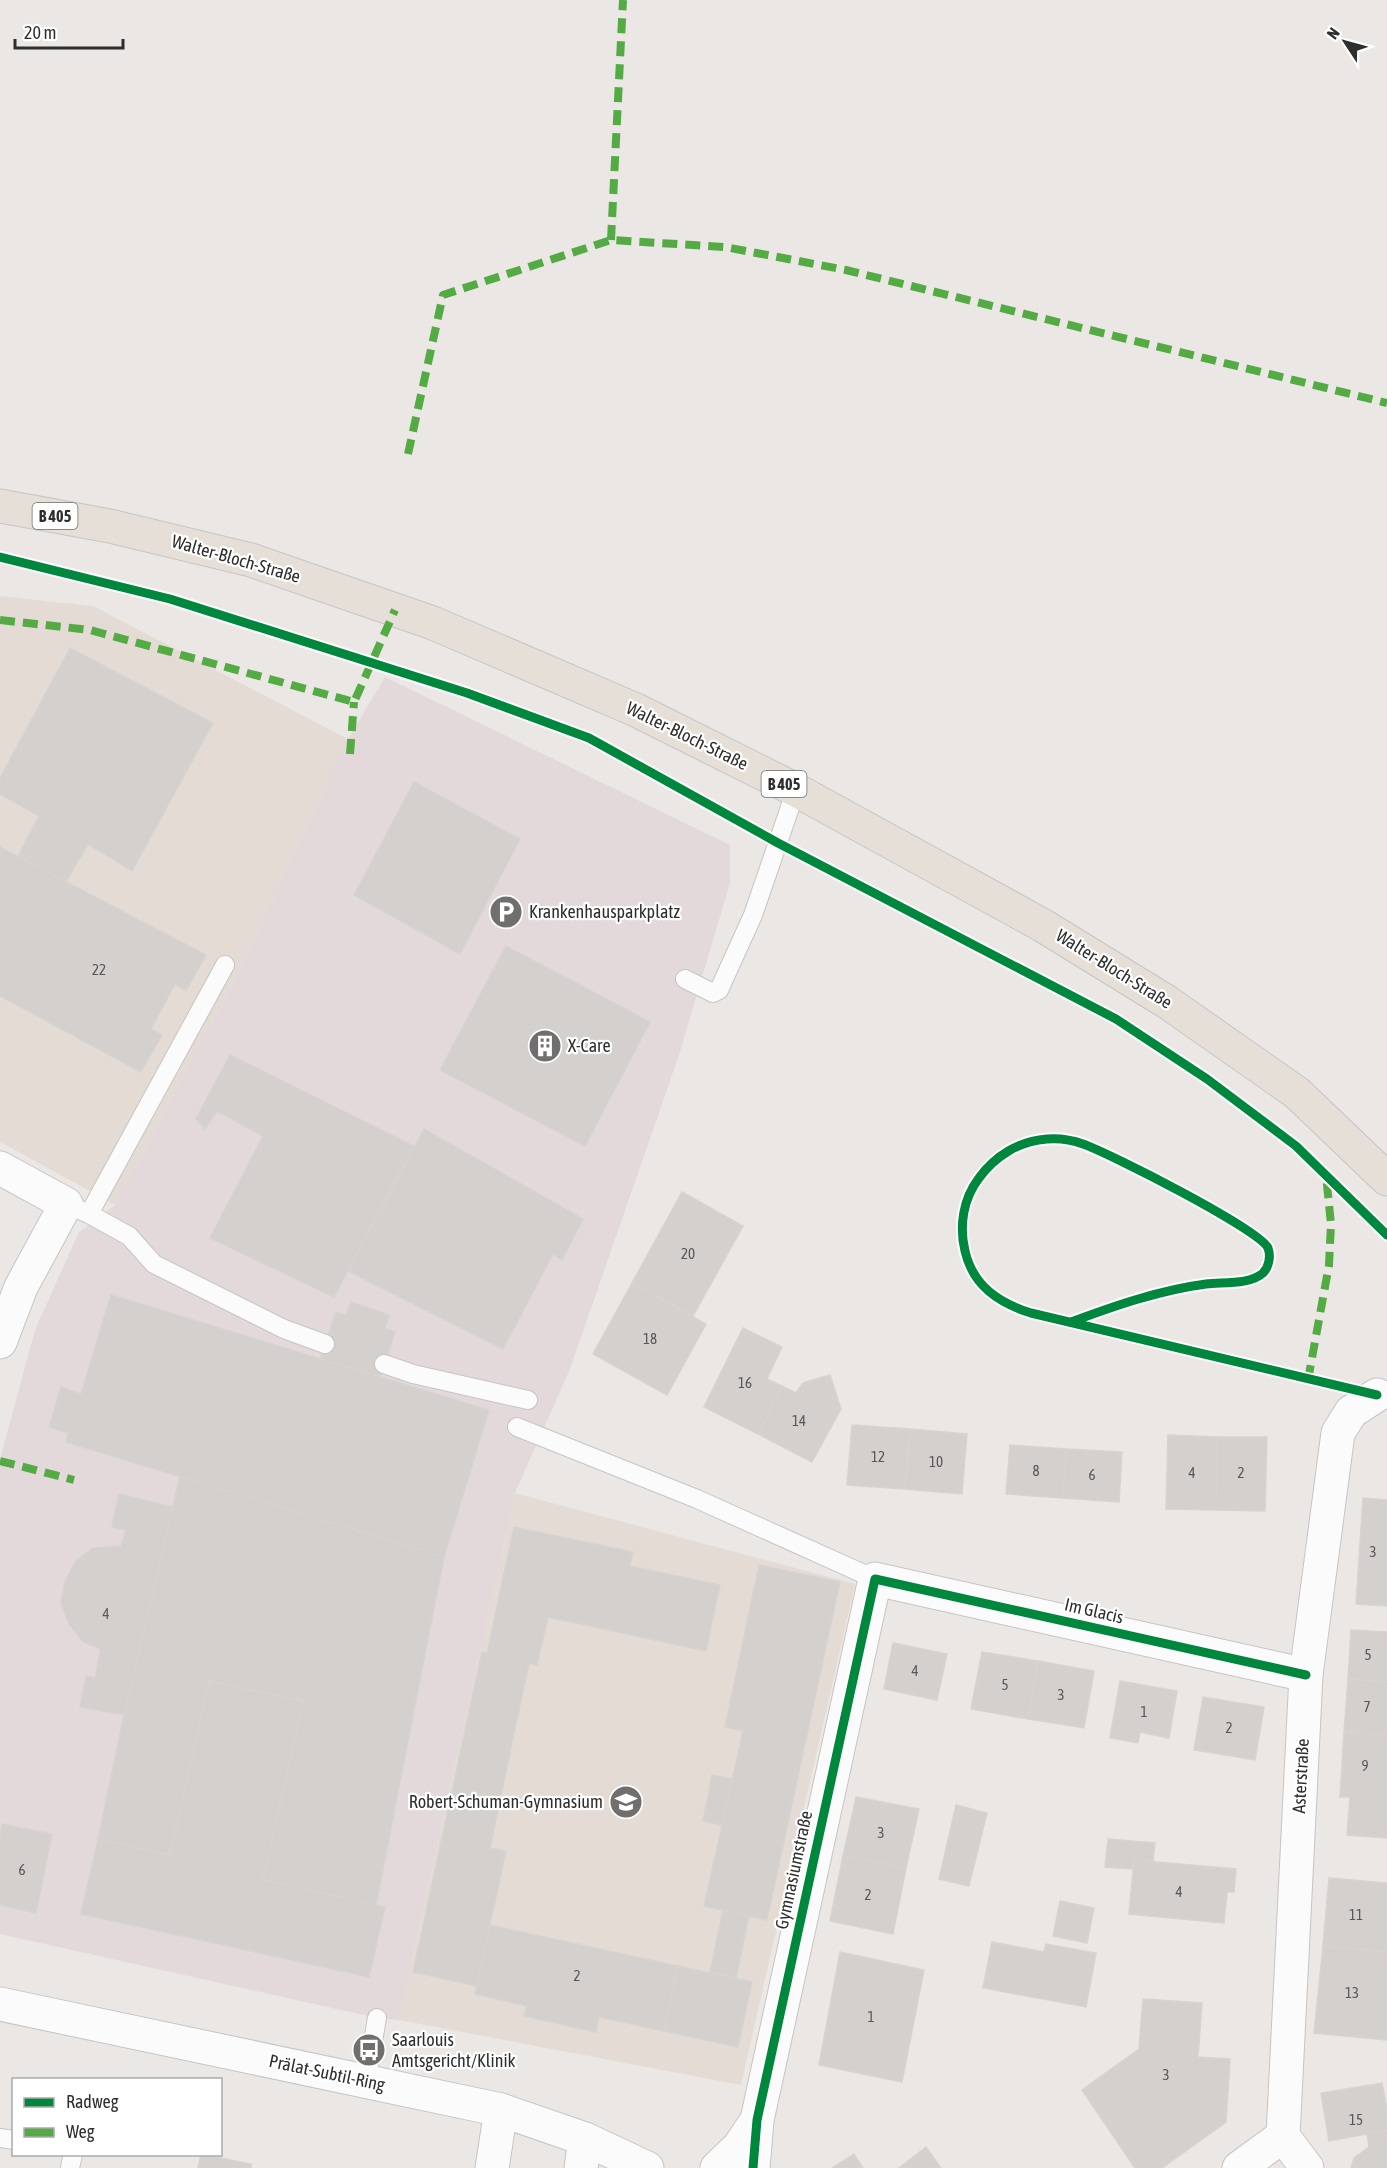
<svg xmlns="http://www.w3.org/2000/svg" width="1387" height="2168" font-family="'Asap Condensed',sans-serif">
<rect width="100%" height="100%" fill="#ebe7e5"/>
<g fill="#e4dcd4">
<path d="M0,596l93,10 255,133 -110,234 -123,232 -115,-63z"/>
<path d="M515,1493l340,91 -114,501 -342,-65z"/>
</g>
<path fill="#e3d9da" d="M385,677l345,168v38l-51,172 -109,314 -55,124 -116,527 -22,-2 -377,-84v-475l35,-129 44,-98 36,-27 123,-232 110,-234z"/>
<g fill="#d3d0ce" stroke="#d6d3d1" stroke-width="1.5">
<path d="M70,648l143,75 -81,148 -44,-27 -22,38 -48,-26 21,-40 -39,-22v-16z"/>
<path d="M414,782l106,57 -60,115 -106,-59z"/>
<path d="M0,847l206,108 -20,36 -11,-7 -24,45 11,6 -21,37 -141,-76z"/>
<path d="M506,946l144,76 -65,124 -145,-76z"/>
<path d="M230,1055l184,91 -80,151 -124,-59 53,-102 -46,-25 -12,18 -9,-10z"/>
<path d="M424,1129l159,90 -21,41 -9,-6 -50,95 -155,-78z"/>
<path d="M682,1192l61,34 -50,90 -61,-33z"/>
<path d="M632,1283l74,41 -39,71 -74,-41z"/>
<path d="M111,1295l378,115 -45,147 -378,-115 2,-9 -19,-6 12,-40 20,7z"/>
<path d="M351,1302l38,13 -4,13 10,4 -15,44 -60,-17 16,-47 10,3z"/>
<path d="M743,1328l39,19 -15,32 15,7 -24,48 -54,-27z"/>
<path d="M830,1375l11,34 -29,53 -54,-28 24,-48 14,7 7,-10z"/>
<path d="M852,1425l58,4 -5,60 -58,-4z"/>
<path d="M910,1429l57,5 -5,60 -57,-5z"/>
<path d="M1168,1435l49,2 -1,73 -50,-1z"/>
<path d="M1217,1437h50l-2,74 -49,-1z"/>
<path d="M1010,1445l56,4 -3,49 -57,-4z"/>
<path d="M1066,1449l56,3 -3,50 -56,-4z"/>
<path d="M180,1476l264,81 -68,348 -113,-25 40,-179 -94,-20 -39,174 -72,-16 26,-124z"/>
<path d="M119,1494l54,13 -49,208 -44,-8 6,-31 9,2 6,-29 -18,-7 -14,-18 -8,-21 4,-22 11,-20 17,-13 28,-2 5,-16 -14,-3z"/>
<path d="M1363,1498l24,2v106l-31,-2z"/>
<path d="M514,1527l119,25 -3,14 90,19 -14,66 -158,-34 -11,48 -8,-2 -39,185 16,3 -29,135 -64,-14 69,-320 5,1z"/>
<path d="M759,1565l81,17 -73,338 -63,-14 39,-175 -18,-4z"/>
<path d="M1351,1630l36,2v50l-39,-3z"/>
<path d="M893,1643l54,11 -10,46 -53,-11z"/>
<path d="M982,1652l56,9 -10,58 -57,-10z"/>
<path d="M1038,1661l56,10 -10,57 -56,-9z"/>
<path d="M1348,1679l39,3v53l-43,-3z"/>
<path d="M209,1681l94,20 -40,179 122,27 -16,70 -288,-63 17,-75 72,16z"/>
<path d="M1120,1681l57,10 -8,47 -29,-6 -2,11 -28,-5z"/>
<path d="M1203,1697l61,10 -9,53 -61,-10z"/>
<path d="M1344,1732l43,3v103l-40,-3 3,-38h-10z"/>
<path d="M712,1775l20,4 -10,46 -19,-4z"/>
<path d="M856,1797l63,12 -13,59 -63,-12z"/>
<path d="M956,1805l31,8 -18,73 -30,-7z"/>
<path d="M2,1824l50,10 -16,79 -36,-8v-69z"/>
<path d="M1108,1839l47,4 -2,19 -19,-2 -1,9 -28,-2z"/>
<path d="M843,1856l63,12 -13,66 -63,-13z"/>
<path d="M1134,1860l102,9 -2,23h-7l-3,31 -95,-9z"/>
<path d="M1329,1878l58,5v69l-64,-6z"/>
<path d="M1060,1901l34,7 -7,35 -34,-7z"/>
<path d="M723,1910l26,6 -13,62 -26,-6z"/>
<path d="M490,1925l188,41 -14,65 -65,-14 -3,15 -72,-16 3,-10 -52,-12z"/>
<path d="M992,1942l52,10 2,-8 50,9 -10,54 -103,-19z"/>
<path d="M1323,1946l64,6v88l-73,-7z"/>
<path d="M840,1952l84,18 -22,112 -83,-17z"/>
<path d="M678,1966l74,16 -14,65 -74,-16z"/>
<path d="M1143,1999l59,4 -4,54 32,2 -4,63 -64,46h-27l-53,-78 57,-41z"/>
<path d="M1382,2083l5,26v21l-58,11 -8,-48z"/>
<path d="M1387,2130v38h-36l3,-10 15,-11 -2,-13z"/>
<path d="M926,2147l15,21h-42z"/>
<path d="M201,2154l50,10v4h-53z"/>
<path d="M854,2154l9,14h-31z"/>
</g>
<g fill="none" stroke-linecap="round" stroke-linejoin="round">
<g stroke="#c6c4c5" stroke-width="20">
<g id="lane">
<path d="M685,979l28,14 6,-3 34,-75 43,-125"/>
<path d="M66,1204l23,10 40,22 25,28 130,65 41,15"/>
<path d="M89,1214l136,-249"/>
<path d="M384,1364l29,10 115,26"/>
<path d="M517,1427l180,72 178,80"/>
<path d="M366,2082l11,-64"/>
<path d="M0,2138l14,2"/>
<path d="M70,2168l3,-14"/>
</g>
</g>
<g stroke="#c6c4c5" stroke-width="35">
<g id="street">
<path d="M0,1168l66,36 -45,83 -21,55"/>
<path d="M492,2168l9,-58"/>
<path d="M581,2168l4,-29"/>
<path d="M717,2168l22,-21 18,-27"/>
<path d="M753,2168l4,-48 118,-541 431,96"/>
<path d="M1239,2168l44,-32"/>
<path d="M1307,2168l-24,-32 23,-461 32,-242 13,-21 26,-17"/>
</g>
</g>
<g stroke="#c6c4c5" stroke-width="35">
<path id="secondary" d="M0,2004l501,106 84,29 62,29"/>
</g>
<g stroke="#c6c4c4" stroke-width="35">
<path id="primary" d="M0,506l110,20 141,34 182,63 203,87 160,80 246,135 125,77 130,91 90,86"/>
</g>
<use href="#lane" stroke="#fcfbfb" stroke-width="18"/>
<use href="#street" stroke="#fcfbfb" stroke-width="33"/>
<use href="#secondary" stroke="#fcfbfb" stroke-width="33"/>
<use href="#primary" stroke="#e6dfd7" stroke-width="33"/>
<g stroke="#54ab44" stroke-width="8" stroke-dasharray="15 8" stroke-linecap="butt">
<path d="M611,240l12,-240"/>
<path d="M408,454l35,-159 168,-55 114,7 121,23 541,133"/>
<path d="M0,620l90,10 264,72 41,-92"/>
<path d="M350,754l4,-52"/>
<path d="M1308,1380l21,-115 2,-41 -5,-49"/>
<path d="M0,1461l74,19"/>
</g>
<g stroke="#fff" stroke-width="13">
<g id="cycleway">
<path d="M0,557l170,42 297,94 122,45 189,105 338,176 91,60 89,67 91,89"/>
<path d="M1071,1322c43,-16 89,-32 135,-38 17,-2 44,1 57,-11 6,-6 8,-17 5,-25 -9,-19 -159,-95 -185,-104 -11,-4 -24,-6 -36,-5 -28,2 -52,17 -68,39 -16,21 -20,48 -14,73 8,35 34,52 66,62l346,82"/>
<path d="M753,2168l4,-48 118,-541 431,96"/>
</g>
</g>
<use href="#cycleway" stroke="#00873e" stroke-width="9"/>
</g>
<defs>
<g id="parking-disc" transform="scale(1.725)"><circle r="9.5" fill="#706f6e" stroke="#fff"/><path d="M-3.5-5.5H1a3.5 3.5 0 0 1 0 7H-1V5.5H-3.5ZM-1-3.4V-.6H.8a1.4 1.4 0 0 0 0-2.8Z" fill="#fff"/></g>
<g id="building-disc" transform="scale(1.725)"><circle r="9.5" fill="#706f6e" stroke="#fff"/><path d="M-4-6H4V6H1V3H-1V6H-4ZM-2.5-4.3h1.7v1.8h-1.7ZM.8-4.3h1.7v1.8H.8ZM-2.5-1h1.7V.8h-1.7ZM.8-1h1.7V.8H.8Z" fill="#fff"/></g>
<g id="school-disc" transform="scale(1.725)"><circle r="9.5" fill="#706f6e" stroke="#fff"/><path d="M0-5L7-2L0 1L-7-2ZM-4 1L0 2.5L4 1V4Q0 6-4 4Z" fill="#fff"/></g>
<g id="bus-disc" transform="scale(1.725)"><circle r="9.5" fill="#706f6e" stroke="#fff"/><path d="M-5-6H5V4H4V6H2V4H-2V6H-4V4H-5ZM-3.5-4V0h7V-4ZM-3.5 1.2v1.5H-2V1.2ZM2 1.2v1.5H3.5V1.2Z" fill="#fff"/></g>
</defs>
<g fill-rule="evenodd">
<use href="#parking-disc" x="506" y="912"/>
<use href="#building-disc" x="545" y="1046"/>
<use href="#school-disc" x="626" y="1802"/>
<use href="#bus-disc" x="369" y="2050"/>
</g>
<g text-anchor="middle" stroke-width="4.5" stroke-linejoin="round" paint-order="stroke">
<g font-size="15" fill="#585757">
<text x="99" y="975">22</text>
<text x="688" y="1259">20</text>
<text x="650" y="1344">18</text>
<text x="745" y="1388">16</text>
<text x="799" y="1426">14</text>
<text x="878" y="1462">12</text>
<text x="936" y="1467">10</text>
<text x="1036" y="1476">8</text>
<text x="1192" y="1478">4</text>
<text x="1241" y="1478">2</text>
<text x="1092" y="1480">6</text>
<text x="1373" y="1557">3</text>
<text x="106" y="1619">4</text>
<text x="1368" y="1660">5</text>
<text x="915" y="1676">4</text>
<text x="1005" y="1690">5</text>
<text x="1061" y="1700">3</text>
<text x="1367" y="1712">7</text>
<text x="1144" y="1717">1</text>
<text x="1229" y="1733">2</text>
<text x="1365" y="1771">9</text>
<text x="881" y="1838">3</text>
<text x="22" y="1875">6</text>
<text x="1179" y="1897">4</text>
<text x="868" y="1900">2</text>
<text x="1356" y="1920">11</text>
<text x="577" y="1981">2</text>
<text x="1352" y="1998">13</text>
<text x="871" y="2022">1</text>
<text x="1166" y="2080">3</text>
<text x="1356" y="2125">15</text>
</g>
<g fill="#fff" stroke="#6d6d6d" stroke-width="1.5">
<rect x="32.5" y="503" width="45" height="26" rx="4.5"/>
<rect x="761.5" y="771" width="45" height="26" rx="4.5"/>
</g>
<g font-size="16" font-weight="bold" fill="#2e2e2e">
<text x="55" y="522">B 405</text>
<text x="784" y="790">B 405</text>
</g>
<g font-size="18" fill="#2e2e2e" stroke="#fff">
<text transform="translate(236 559) rotate(16)" y="6">Walter-Bloch-Straße</text>
<text transform="translate(687 736) rotate(26)" y="6">Walter-Bloch-Straße</text>
<text transform="translate(1114 969) rotate(32)" y="6">Walter-Bloch-Straße</text>
<text transform="translate(1094 1611) rotate(13)" y="6">Im Glacis</text>
<text transform="translate(1301 1776) rotate(-87)" y="6">Asterstraße</text>
<text transform="translate(794 1870) rotate(-78)" y="6">Gymnasiumstraße</text>
<text transform="translate(327 2073) rotate(12)" y="6">Prälat-Subtil-Ring</text>
</g>
<g font-size="18" fill="#2e2e2e" stroke="#fff" text-anchor="start">
<text x="529" y="918">Krankenhausparkplatz</text>
<text x="568" y="1052">X-Care</text>
<text x="603" y="1808" text-anchor="end">Robert-Schuman-Gymnasium</text>
<text x="392" y="2046">Saarlouis<tspan x="392" dy="21">Amtsgericht/Klinik</tspan></text>
</g>
</g>
<rect x="12" y="2078" width="210" height="78" fill="#ffffff" stroke="#ababab" stroke-width="1.5"/>
<rect x="24" y="2098" width="30" height="9" fill="#00873e" stroke="#ababab" stroke-width="1.5"/>
<text x="66" y="2108" font-size="18" fill="#2e2e2e">Radweg</text>
<rect x="24" y="2128" width="30" height="9" fill="#54ab44" stroke="#ababab" stroke-width="1.5"/>
<text x="66" y="2138" font-size="18" fill="#2e2e2e">Weg</text>
<g transform="translate(1345 42) rotate(306)" stroke="#ffffff" stroke-width="4.5" paint-order="stroke">
<path d="M0-4.5L10 22L0 15L-10 22Z" fill="#2e2e2e"/>
<text y="-9" font-size="16" font-weight="bold" text-anchor="middle" fill="#2e2e2e">N</text>
</g>
<path d="M15 39v9h108v-9" fill="none" stroke="#2e2e2e" stroke-width="3"/>
<text x="24" y="39" font-size="18" fill="#2e2e2e" stroke="#ffffff" stroke-width="4.5" paint-order="stroke">20 m</text>
</svg>
